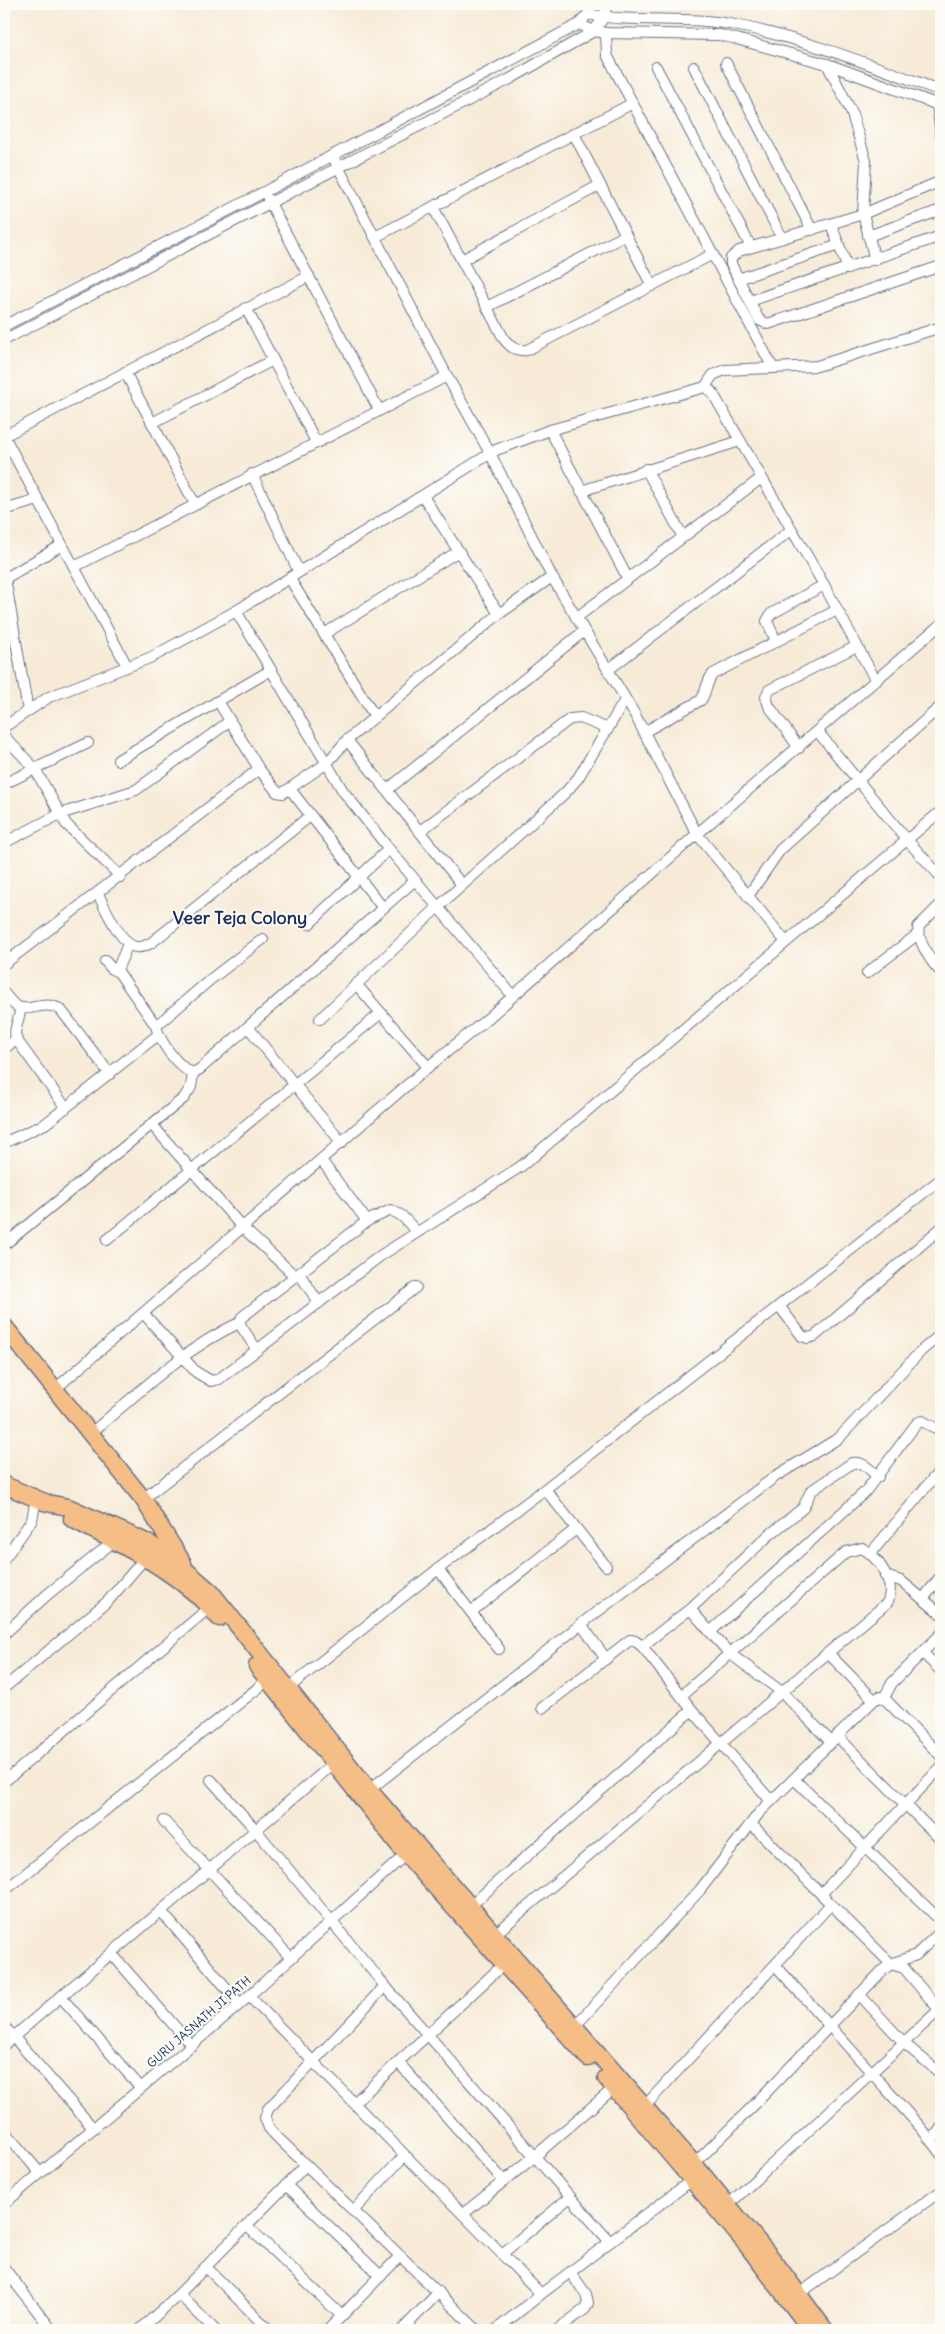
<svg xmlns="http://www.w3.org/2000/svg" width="945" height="2334" font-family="Delius,sans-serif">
<rect width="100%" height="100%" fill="#fdfcf7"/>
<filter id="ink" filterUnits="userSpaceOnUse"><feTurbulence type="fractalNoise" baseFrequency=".02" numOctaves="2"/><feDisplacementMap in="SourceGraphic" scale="10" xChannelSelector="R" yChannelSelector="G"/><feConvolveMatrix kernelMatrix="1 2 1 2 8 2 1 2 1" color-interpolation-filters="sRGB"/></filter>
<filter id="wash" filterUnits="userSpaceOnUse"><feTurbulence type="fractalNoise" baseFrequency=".0096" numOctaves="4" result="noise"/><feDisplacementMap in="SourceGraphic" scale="20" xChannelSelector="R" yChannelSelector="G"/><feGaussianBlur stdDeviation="1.12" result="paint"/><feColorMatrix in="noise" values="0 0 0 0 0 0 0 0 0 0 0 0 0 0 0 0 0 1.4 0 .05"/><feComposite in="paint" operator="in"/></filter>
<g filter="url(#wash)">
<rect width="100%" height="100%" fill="#f7ebd8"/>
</g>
<g filter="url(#ink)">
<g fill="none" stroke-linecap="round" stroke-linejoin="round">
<g stroke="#687189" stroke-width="12">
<g id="minor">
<path d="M588,14c47,10 99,1 147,11 71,14 139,41 206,66"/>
<path d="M579,24l15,7 12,2 113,2 14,3 94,26 114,42"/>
<path d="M606,33l1,22 166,313"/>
<path d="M726,63l86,167"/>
<path d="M827,64l24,47 15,50 -3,53 12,46"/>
<path d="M656,67l95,180"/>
<path d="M694,67l88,171"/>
<path d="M937,104l4,31"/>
<path d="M574,134l78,152"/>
<path d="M332,155l115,221 43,77 62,124 82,136 63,121 89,108"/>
<path d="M941,181l-78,33 -124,37 -8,7v6l28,56 9,4 173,-58"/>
<path d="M268,199l111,211"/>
<path d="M433,207l71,132c7,9 12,12 23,11l186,-96"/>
<path d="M831,224l17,45"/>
<path d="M868,236l73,-26"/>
<path d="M375,237l258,-134"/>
<path d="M462,260l138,-75"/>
<path d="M738,279l101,-34"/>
<path d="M750,301l191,-65"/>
<path d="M487,307l139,-72"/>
<path d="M246,308l70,134"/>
<path d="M4,326l260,-134 315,-168 9,-10 3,-10"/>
<path d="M4,340l506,-261 84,-48 10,-14 3,-13"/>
<path d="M125,372l70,132"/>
<path d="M705,387l8,-12 12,-5 92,-4 124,-39"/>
<path d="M152,423l121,-63"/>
<path d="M550,430l78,149"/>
<path d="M4,436l305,-160"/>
<path d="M4,436l123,230"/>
<path d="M646,469l37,68"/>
<path d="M252,474l47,98"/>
<path d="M581,491l159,-50"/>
<path d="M423,496l76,118"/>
<path d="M4,510l34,-10"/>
<path d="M74,567l373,-191"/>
<path d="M5,578l23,133"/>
<path d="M4,579l58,-34"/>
<path d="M290,579l85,138"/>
<path d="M236,611l107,180 46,58 124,147"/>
<path d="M576,618l184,-139"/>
<path d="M324,634l135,-83"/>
<path d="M776,641l-9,-20 4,-7 53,-29"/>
<path d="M608,670l183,-140"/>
<path d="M218,701l41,68 18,23 6,1 44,-30 20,-23 152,-126 53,-37"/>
<path d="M4,727l45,-30 103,-40 84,-46 260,-161 54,-20 155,-43 7,5 112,193 52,96"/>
<path d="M644,732l57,-32c6,-9 5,-18 12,-26l124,-64"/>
<path d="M818,732l89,108 34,37"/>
<path d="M4,736l31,33 31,55 55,53"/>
<path d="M347,740l115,145"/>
<path d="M799,748l-30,-42 -3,-9 3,-7 88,-44"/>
<path d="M118,760l153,-90"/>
<path d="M4,784l84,-41"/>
<path d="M290,789l93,119"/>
<path d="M387,790l197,-159"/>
<path d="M420,831l150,-112 11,-1 27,11"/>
<path d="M4,843l56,-29 76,-24 94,-69"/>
<path d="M98,894c6,12 24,52 38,53 6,1 11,-2 15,-4l159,-127"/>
<path d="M748,896l32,-46 161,-144"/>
<path d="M941,904l-23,23c1,16 12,34 23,45"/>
<path d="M309,924l80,-75"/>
<path d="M263,939l-52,40 -55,47c4,16 22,42 37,47l7,-4 215,-189"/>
<path d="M128,944l-11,26 39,56"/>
<path d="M105,961l7,8 6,3"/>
<path d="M4,964l255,-195"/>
<path d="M867,973l51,-39"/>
<path d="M356,984l72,83"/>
<path d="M4,993c3,4 7,9 11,12 13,10 29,-7 46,5l49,64"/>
<path d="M21,1008l-6,24 1,7 50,69"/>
<path d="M320,1019l118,-112 127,-114 13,-15 47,-78"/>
<path d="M248,1027l94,116"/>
<path d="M4,1049l12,-10"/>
<path d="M152,1125l90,102 53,49 5,-1 19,28"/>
<path d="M4,1141h4l37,-17 113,-89"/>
<path d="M321,1160l46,61"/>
<path d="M107,1240l274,-227"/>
<path d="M4,1245l180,-147 7,-11 2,-14"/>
<path d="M780,1307l22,29 6,2 7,-2 126,-108"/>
<path d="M144,1314l52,58 15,9 8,-2 161,-123 140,-89 15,-12 406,-344"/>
<path d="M257,1350l-18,-27 3,-6 125,-96 24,-11 11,6 15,16"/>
<path d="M54,1390l374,-323 58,-47 211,-186 244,-210"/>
<path d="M89,1435c47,-40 94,-86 150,-112"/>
<path d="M545,1489l61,77"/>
<path d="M143,1499l273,-212"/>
<path d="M871,1553l70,-84"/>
<path d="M4,1559l28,-39 4,-21"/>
<path d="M438,1569l61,80"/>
<path d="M885,1576l16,5 40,33"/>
<path d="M923,1599l18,-23"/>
<path d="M690,1609l39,44 53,39 49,50"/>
<path d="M471,1612l105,-83"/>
<path d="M581,1624l25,35"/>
<path d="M710,1632l155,-140 52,-69 5,-2 19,10"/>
<path d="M4,1634l44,-40 66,-53"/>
<path d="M642,1646l48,-37 78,-73 35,-28 8,-17 41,-28c12,-2 18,7 26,14"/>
<path d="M828,1653l46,47"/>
<path d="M923,1653l18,18"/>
<path d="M4,1688l104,-87 37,-43"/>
<path d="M288,1688l150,-119 107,-80 396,-310"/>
<path d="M884,1698l8,-15 49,-49"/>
<path d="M542,1708l88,-68 5,1 7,5 50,64 79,91"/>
<path d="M837,1736l104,104"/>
<path d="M794,1779l147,142"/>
<path d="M211,1780l44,49 130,157 225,256"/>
<path d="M4,1782l206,-175"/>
<path d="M369,1790l220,-172 187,-142 63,-38 82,-87 20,-17"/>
<path d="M164,1821l127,137"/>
<path d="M751,1824l140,140 13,4 37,44"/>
<path d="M4,1891l264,-211"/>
<path d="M821,1894l120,-127"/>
<path d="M469,1907l223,-197"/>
<path d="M161,1911l79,93"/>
<path d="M494,1935l393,-332c10,-19 -9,-46 -25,-55l-16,4 -165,144"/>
<path d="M112,1954l79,91"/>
<path d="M776,1966l146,163 19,25"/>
<path d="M385,1986l-117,123 -3,9 4,10 8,9 200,193"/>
<path d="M859,1994l46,50 36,30"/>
<path d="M249,1996l292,298"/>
<path d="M61,1997l80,91"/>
<path d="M4,2026l89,102"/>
<path d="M575,2026l125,-136 59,-77 115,-113 5,-3 5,1 57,58"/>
<path d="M4,2045l329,-281"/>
<path d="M398,2062l106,119"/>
<path d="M354,2103l150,-139"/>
<path d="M645,2106l186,-202"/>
<path d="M4,2131l36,42"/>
<path d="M932,2141l9,-13"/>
<path d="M694,2164l61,-60 128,-134 8,-6 25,-9 25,-24"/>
<path d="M286,2185l95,91"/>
<path d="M4,2204l236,-200 166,-150"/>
<path d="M728,2205l209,-193"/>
<path d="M353,2211l51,-55"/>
<path d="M463,2214l71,-57 80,-69"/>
<path d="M247,2226l95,90"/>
<path d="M502,2254l68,-57"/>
<path d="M206,2267l63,63"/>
<path d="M4,2268l48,62"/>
<path d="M179,2294l36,36"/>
<path d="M799,2294l142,-103"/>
<path d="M140,2330l39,-36 127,-129"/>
<path d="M328,2330l72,-74"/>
<path d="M402,2330l37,-38"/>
<path d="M496,2330l45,-36 151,-114"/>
<path d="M557,2330l28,-21 3,-6 -2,-9 -16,-22"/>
</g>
</g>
<g stroke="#687189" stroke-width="19">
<g id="primary">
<path d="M4,1326l139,173 40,64"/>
<path d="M4,1485l43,18 21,4 76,34 23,13 44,38 158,198 325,374 80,97 51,69"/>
<path d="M72,1519c53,28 108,52 147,99"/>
<path d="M257,1666l149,188 182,204"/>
<path d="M606,2078l140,166 65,86"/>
</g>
</g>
<use href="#minor" stroke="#fff" stroke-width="10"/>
<use href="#primary" stroke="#f6be87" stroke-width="16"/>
</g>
</g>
<g text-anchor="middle" stroke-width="4" stroke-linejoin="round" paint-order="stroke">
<g font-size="12" fill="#1b2f5e" stroke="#fdfcf7">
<text transform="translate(199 2022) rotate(-41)" y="4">GURU JASNATH JI PATH</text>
</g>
<g font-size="18" font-weight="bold" fill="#1b2f5e" stroke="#fdfcf7">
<text x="240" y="924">Veer Teja Colony</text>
</g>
</g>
<rect width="945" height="2334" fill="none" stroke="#fdfcf7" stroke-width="20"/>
</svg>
